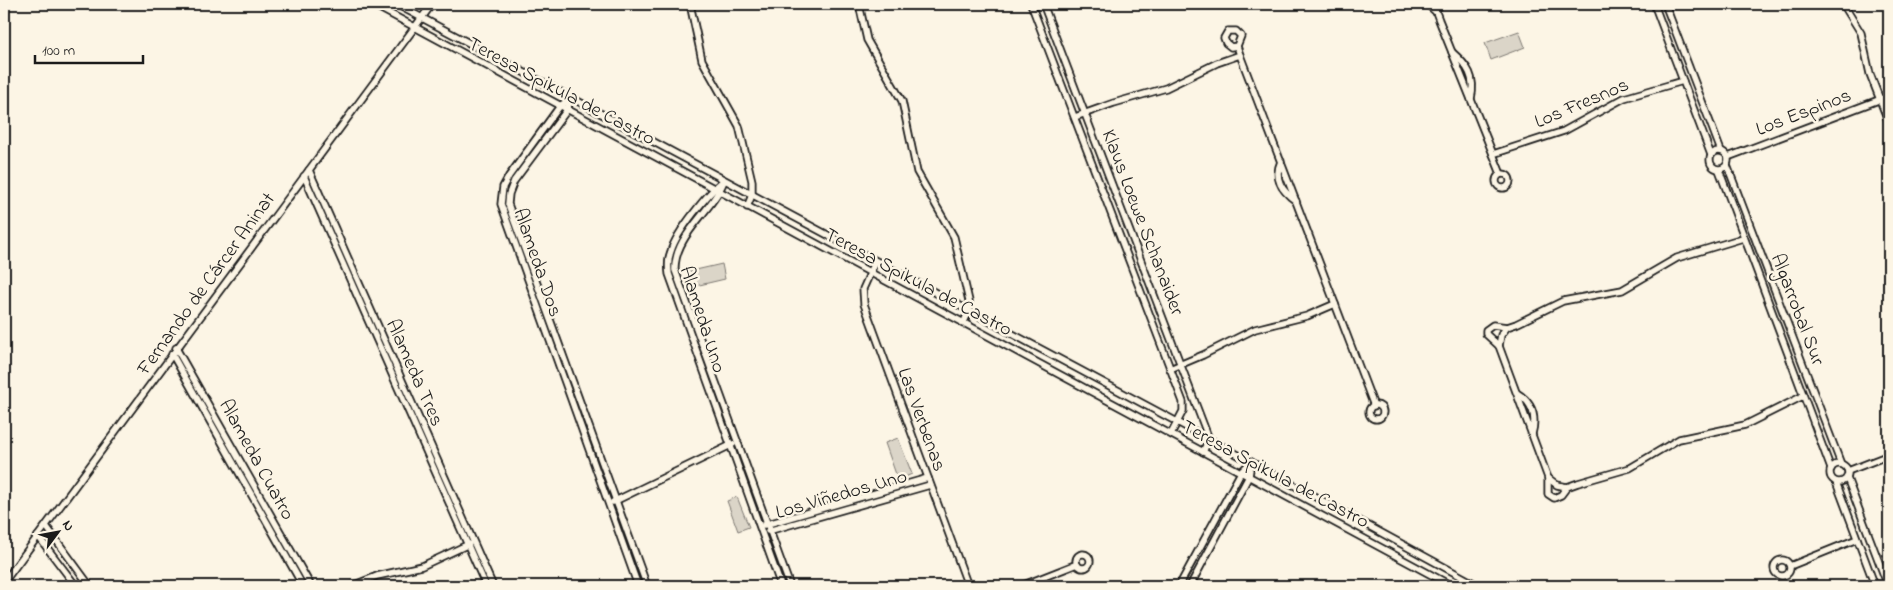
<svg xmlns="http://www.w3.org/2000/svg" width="1893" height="590" font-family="'Indie Flower',sans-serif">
<rect width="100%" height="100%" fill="#fcf5e5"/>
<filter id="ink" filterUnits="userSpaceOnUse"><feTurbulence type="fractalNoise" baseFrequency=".02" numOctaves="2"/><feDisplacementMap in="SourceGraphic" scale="10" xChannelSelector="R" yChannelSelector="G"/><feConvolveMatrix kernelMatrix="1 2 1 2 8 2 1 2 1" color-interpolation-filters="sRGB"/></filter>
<g filter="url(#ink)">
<g fill="#dbd5c8" stroke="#7c7872">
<path d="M1519,31l6,16 -34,13 -6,-17z"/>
<path d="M722,264l3,15 -34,8 -4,-15z"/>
<path d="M898,438l14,36 -14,6 -13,-37z"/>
<path d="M737,497l12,30 -11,4 -11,-30z"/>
</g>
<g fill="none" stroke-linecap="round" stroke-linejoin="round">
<g stroke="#1c1c1c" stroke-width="9">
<g id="minor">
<path d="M372,4l1080,582"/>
<path d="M396,4l813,435 270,147"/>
<path d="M690,4l12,56 37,66 13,55v14l-5,12"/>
<path d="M859,4l8,36 35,61 15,71 37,65 15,64v10l-6,13"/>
<path d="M1031,4l152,398v9l-12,23"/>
<path d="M1043,4l166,435 -6,13"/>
<path d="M1427,4l9,8"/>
<path d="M1439,4l-3,8 3,8 62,154"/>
<path d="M1654,4l57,151"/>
<path d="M1665,4l56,147"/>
<path d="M1843,4l18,29 9,41 19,49"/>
<path d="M1237,46l-6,1 -5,-4 -2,-5 4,-7h8l5,5 -4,10 3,9 134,351"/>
<path d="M1452,52c16,14 24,25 19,47"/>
<path d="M571,98l-11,8 -51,70 -6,11 -2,17 137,382"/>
<path d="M571,98l-4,12 -53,71 -5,13 -1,10 139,382"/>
<path d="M1075,117l39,-14 52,-15 51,-25 23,-8"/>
<circle cx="1719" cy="160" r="9"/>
<path d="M1493,154l71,-23 60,-33 59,-17"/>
<path d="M1728,157l161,-61"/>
<path d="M1281,161c-8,18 1,30 15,40"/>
<path d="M1727,165l114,299"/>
<path d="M309,170l184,416"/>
<path d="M1719,170l112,299"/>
<circle cx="1503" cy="181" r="7"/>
<path d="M304,176l182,410"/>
<path d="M724,180c-16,13 -47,51 -53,71 -3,7 -3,15 -2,23l112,312"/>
<path d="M724,181c-12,31 -50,54 -49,89l115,316"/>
<path d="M1743,238l-66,20 -55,32 -59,11 -47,23 -9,3 -14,-2 -7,5v4l13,12 49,132v16l6,4 7,-3 6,-8 11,-4 52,-15 49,-29 66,-14 58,-29"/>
<path d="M875,262l-12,27 1,15 104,282"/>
<path d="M1499,346l2,-11 6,-8"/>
<path d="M176,348l135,238"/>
<path d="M172,354l131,232"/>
<path d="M1170,369l33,-14 52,-26 52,-13 28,-12"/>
<path d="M1517,393c16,10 20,23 15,41"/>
<circle cx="1376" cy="412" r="7"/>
<circle cx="1839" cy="473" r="9"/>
<path d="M1848,471l41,-16"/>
<path d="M1548,478l9,7 10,2"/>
<path d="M1847,478l41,108"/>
<path d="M1836,482l39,104"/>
<path d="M613,502l120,-58"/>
<path d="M764,525l164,-47"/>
<path d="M46,526l44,60"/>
<path d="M768,531l162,-46"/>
<path d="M38,536l38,50"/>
<circle cx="1083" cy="561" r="7"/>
<circle cx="1782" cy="568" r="8"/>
<path d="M1790,566l67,-27"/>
<path d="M4,582l428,-578"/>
<path d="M352,586l25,-10 45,-10 47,-22"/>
<path d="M1021,586l56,-22"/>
<path d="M1179,586l62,-114 10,-10"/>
<path d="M1190,586l59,-110 2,-14"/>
<path d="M1458,586l5,-8"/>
</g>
</g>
<use href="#minor" stroke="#fcf5e5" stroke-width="5.5"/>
</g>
</g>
<g text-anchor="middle" stroke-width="5" stroke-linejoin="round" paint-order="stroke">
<g font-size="20" fill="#1c1c1c" stroke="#fcf5e5">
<text transform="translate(562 90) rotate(28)" y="7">Teresa Spikula de Castro</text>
<text transform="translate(1581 102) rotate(-23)" y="7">Los Fresnos</text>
<text transform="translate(1803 111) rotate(-21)" y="7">Los Espinos</text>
<text transform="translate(1144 222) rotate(69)" y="7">Klaus Loewe Schanaider</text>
<text transform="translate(539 262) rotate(71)" y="7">Alameda Dos</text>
<text transform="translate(919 281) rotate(28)" y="7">Teresa Spikula de Castro</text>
<text transform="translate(205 283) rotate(-54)" y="7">Fernando de Cárcer Aninat</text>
<text transform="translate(1799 309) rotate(69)" y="7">Algarrobal Sur</text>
<text transform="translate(704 319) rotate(72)" y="7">Alameda Uno</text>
<text transform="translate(416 372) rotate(66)" y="7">Alameda Tres</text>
<text transform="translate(923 419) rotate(70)" y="7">Las Verbenas</text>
<text transform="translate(258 459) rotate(61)" y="7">Alameda Cuatro</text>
<text transform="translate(1276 473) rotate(28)" y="7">Teresa Spikula de Castro</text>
<text transform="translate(841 493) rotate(-16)" y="7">Los Viñedos Uno</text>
</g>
</g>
<rect width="1893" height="590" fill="none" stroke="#fcf5e5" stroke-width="20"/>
<rect x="10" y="10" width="1873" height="570" fill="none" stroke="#1c1c1c" stroke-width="2" filter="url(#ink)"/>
<g transform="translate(58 532) rotate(58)" stroke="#fcf5e5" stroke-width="4" paint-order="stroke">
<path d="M0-4L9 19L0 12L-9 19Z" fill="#1c1c1c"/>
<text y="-8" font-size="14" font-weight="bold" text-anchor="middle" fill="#1c1c1c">N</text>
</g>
<path d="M35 55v8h108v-8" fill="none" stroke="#1c1c1c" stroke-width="2.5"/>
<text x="42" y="55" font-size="15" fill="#1c1c1c" stroke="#fcf5e5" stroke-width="4" paint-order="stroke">100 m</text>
</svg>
